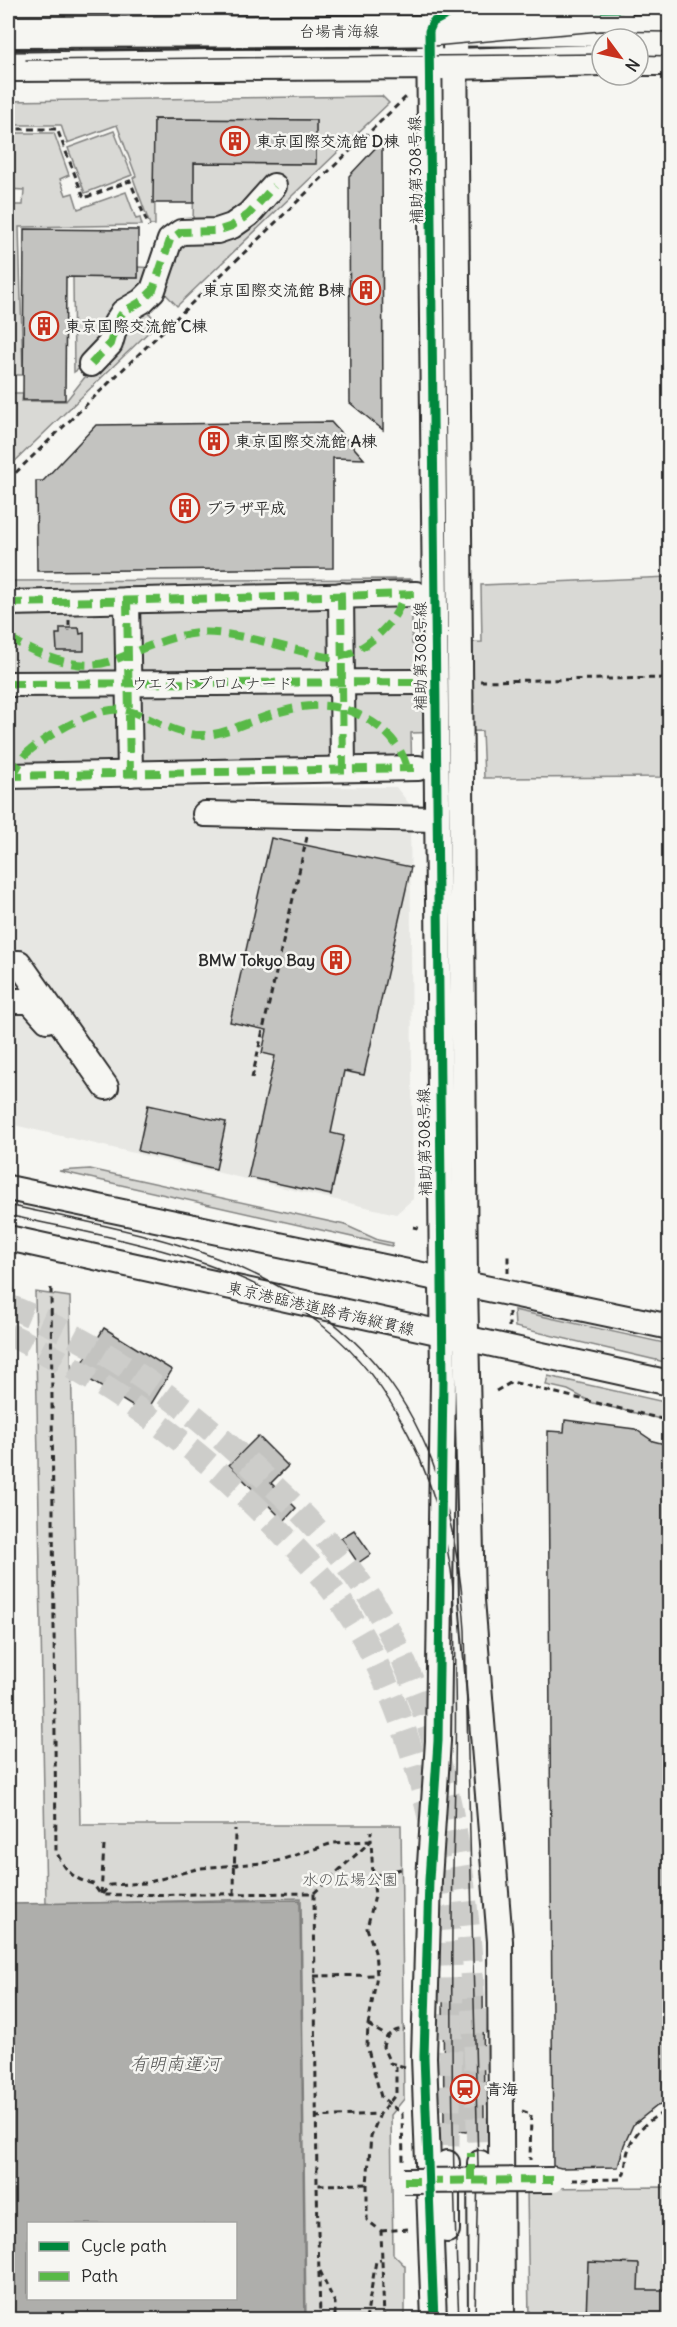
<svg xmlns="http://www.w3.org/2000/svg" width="677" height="2327" font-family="Delius,'Klee One',sans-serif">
<rect width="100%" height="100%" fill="#f6f6f2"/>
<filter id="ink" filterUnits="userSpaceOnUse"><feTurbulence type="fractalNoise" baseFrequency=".0167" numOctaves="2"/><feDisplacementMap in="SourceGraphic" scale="12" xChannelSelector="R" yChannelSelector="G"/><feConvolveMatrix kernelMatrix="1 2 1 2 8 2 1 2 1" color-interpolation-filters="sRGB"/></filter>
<g filter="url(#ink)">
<path fill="#e7e7e3" d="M396,787l14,18 3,394 -17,15 -382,-89 -6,-6v-331z"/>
<g fill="#d9d9d5" stroke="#828280" stroke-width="1.5">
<path d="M382,96l7,7 -212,203 -18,-19 8,-36 74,-35 -48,11 1,-64 121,1 1,-44 -162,-1 1,106h-5l-17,-47 3,-2 -19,-51 -50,18 -6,-18h-53v-24z"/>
<path d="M114,131l18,44 -47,18 -17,-45z"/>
<path d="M8,133h46l15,42 -9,4 6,16 7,-2 5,16 48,-17 10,27 4,-1 2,7 -123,2 4,148h-15v-170h15l1,-15 -16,-1z"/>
<path d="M138,267l17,1 -72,98 -9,6 -1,-95 65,1z"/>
<path d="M142,305l16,18 -150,145v-75h15l-1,8h44z"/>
<path d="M669,577v200l-185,1 -2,-47 -71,2 1,48h-404v-200l404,-2v65l70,-2 -1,-57z"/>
<path d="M90,1169l255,56 33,15 15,3 -1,3 -333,-75z"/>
<path d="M35,1292l35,5 10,528h321l3,274 -13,16 2,139 12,12v53h-99l-5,-421 -255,6z"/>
<path d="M514,1310l155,34v19l-154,-36z"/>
<path d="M548,1376l121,27v18l-76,-18 -25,-13 -22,-5z"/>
<path d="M669,2187v132h-140l-2,-131z"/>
</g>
<path fill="#aeaeab" stroke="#7a7a78" stroke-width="1.5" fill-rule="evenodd" d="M300,1900l5,419h-297v-415zM28,2224h208v74h-208z"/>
<g fill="#c3c3c0" stroke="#2b2b2b" stroke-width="1.5">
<path d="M154,119l162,1v44l-122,-1v40h-41z"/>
<path d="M382,141l1,289 -33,-27 -1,-227z"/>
<path d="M24,229l114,1v48l-72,-1 -1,123h-42z"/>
<path d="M331,422l33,37 -31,-1v110l-296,3 -1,-90h7l53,-56z"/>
<path d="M60,628h19l1,6 4,-1v18h-27l-1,-17h4z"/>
<path d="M271,838l140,29 -47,208 -20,-4 -13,62 13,3 -13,59 -83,-18 27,-121 -13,-3 5,-23 -37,-8z"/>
<path d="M148,1105l78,17 -10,47 -78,-18z"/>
<path d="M104,1328l68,42 -27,44 -68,-42z"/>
<path d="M565,1420l70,9 18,12 16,4v658l-12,3 -24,19 -9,20 -6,22 -57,1 -8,-2 -5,-735 16,1z"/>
<path d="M258,1436l30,30 -17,17 25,25 -12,13 -55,-56z"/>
<path d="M354,1530l17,24 -13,9 -17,-25z"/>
<path d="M457,1979h12l14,8 1,135 -18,10 -12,-2 -10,-7 -1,-136z"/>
<path d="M588,2262l51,2 -1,26h31v29h-83z"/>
</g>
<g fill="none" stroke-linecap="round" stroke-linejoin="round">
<g stroke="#cdcdca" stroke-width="24" stroke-dasharray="24 12" stroke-linecap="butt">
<path d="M8,1306c84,33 159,84 226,144 50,44 101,92 136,148 105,170 102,373 110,565"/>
<path d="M8,1334c105,50 197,117 277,203 22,23 45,47 62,74 64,96 102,254 104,369 1,61 -3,122 -4,183"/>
</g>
<g stroke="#2b2b2b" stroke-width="28">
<g id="minor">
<path d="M193,31l1,-23"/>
<path d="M215,31v-23"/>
<path d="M455,31l10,1254 7,315 28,341 2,379"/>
<path d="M91,364l19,-20 6,-21 7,-11 19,-11 11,-11 17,-50 11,-8 36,-1 15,-5 17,-12 25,-28"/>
<path d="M341,595l2,174"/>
<path d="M127,600l3,174"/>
<path d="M8,603l408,-9"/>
<path d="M8,684l409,-2"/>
<path d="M8,776l410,-8"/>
<path d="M205,814l231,5"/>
<path d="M8,963h11l87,124"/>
<path d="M8,1001h22l17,19"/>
<path d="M8,1188l662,139"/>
<path d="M8,1238l662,145"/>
<path d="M447,2163v67"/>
<path d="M480,2163l1,157"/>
<path d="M434,2320l-10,-263 5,-177 9,-139 5,-361 -14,-1349 4,-9 23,-12 165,-2"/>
</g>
</g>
<g stroke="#2b2b2b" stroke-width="34">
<g id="major">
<path d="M8,32l662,-2"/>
<path d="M638,60h32"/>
<path d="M8,66l446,-2 148,-4"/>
</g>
</g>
<g stroke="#2b2b2b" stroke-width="3" stroke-dasharray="6 4.5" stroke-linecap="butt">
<path d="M8,129h49l27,69 46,-17 19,46"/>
<path d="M8,480l399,-384"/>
<path d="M69,620v11"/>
<path d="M480,681l190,-3"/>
<path d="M252,1078l55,-241"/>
<path d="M413,1227l10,2"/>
<path d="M508,1273v-20"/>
<path d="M51,1288l5,563c9,19 16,28 37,33l8,11 9,-10 36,-2 54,-15 74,-6 59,-19 38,-2 2,35 32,-8"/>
<path d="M509,1312v15"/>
<path d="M496,1391l16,-9 158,39"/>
<path d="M104,1846l-3,49 213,-2 3,292"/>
<path d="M373,1876l2,20 -8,32 8,24 2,23 -9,50 -1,21 14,51 21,17 1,47"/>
<path d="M314,1893l57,-52v-10"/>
<path d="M234,1894l1,-65"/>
<path d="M314,1976l63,-1"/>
<path d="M368,2025l19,11"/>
<path d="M405,2067l-15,-4 -7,-16c2,-12 10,-17 22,-18"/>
<path d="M522,2111l9,3 -1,46"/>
<path d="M315,2117l65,-3"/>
<path d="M572,2180l49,-1c6,-9 4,-18 7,-28 6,-19 22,-35 42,-40"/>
<path d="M367,2184v36l14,11 3,89"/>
<path d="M381,2231l27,-2"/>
<path d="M320,2271l15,32v17"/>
<path d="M320,2320l-3,-135 50,-1 4,-48 9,-22 16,-20v-28"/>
<path d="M366,2320l10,-59 5,-1"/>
</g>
<use href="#minor" stroke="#f6f6f2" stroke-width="24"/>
<use href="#major" stroke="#f6f6f2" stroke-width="30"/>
<g stroke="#2b2b2b" stroke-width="1.5">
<path d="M8,52l427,-6 166,-15 69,1"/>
<path d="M638,55l32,1"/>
<path d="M26,60l576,-6"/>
<path d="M8,1205c55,12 113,22 168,39 201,62 275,181 289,386l13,534 -3,156"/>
<path d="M8,1215c106,24 226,41 315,111 73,58 114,153 128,244 5,36 3,74 4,110 2,80 -2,160 -3,241 -1,132 1,266 7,399"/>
</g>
<g stroke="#2b2b2b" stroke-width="28" stroke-linecap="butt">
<path id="minor-bridge" d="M404,2181l149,-1"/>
</g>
<use href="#minor-bridge" stroke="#f6f6f2" stroke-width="24"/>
<g stroke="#58b947" stroke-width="8" stroke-dasharray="15 8" stroke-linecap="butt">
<path d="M91,364l19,-20 6,-21 7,-11 19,-11 11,-11 17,-50 11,-8 36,-1 15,-5 17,-12 25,-28"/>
<path d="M341,595l2,174"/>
<path d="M127,600l3,174"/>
<path d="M8,603l408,-9"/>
<path d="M8,637c28,17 70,36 103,24 29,-10 56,-25 87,-28 28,-3 74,11 103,18 10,2 21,6 31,6 17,1 37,-13 48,-24 12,-12 20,-22 23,-39"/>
<path d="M8,684l409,-2"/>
<path d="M8,776l410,-8"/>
<path d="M12,776c5,-7 9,-17 15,-23 20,-18 74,-51 102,-42 24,7 48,25 74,24 13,0 27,-5 39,-10 47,-17 84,-32 130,-3 17,11 30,26 35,46"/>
<path d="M471,2180v-27"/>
<path d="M404,2181l149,-1"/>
</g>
<g stroke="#f6f6f2" stroke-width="13">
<path id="cycleway" d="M434,2320l-10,-263 5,-177 9,-139 5,-361 -14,-1349 4,-9 23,-12 165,-2"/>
</g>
<use href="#cycleway" stroke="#00873e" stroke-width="9"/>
</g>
</g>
<defs>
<g id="building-ring" transform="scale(1.5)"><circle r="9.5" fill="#f6f6f2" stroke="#c8321e" stroke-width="1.5"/><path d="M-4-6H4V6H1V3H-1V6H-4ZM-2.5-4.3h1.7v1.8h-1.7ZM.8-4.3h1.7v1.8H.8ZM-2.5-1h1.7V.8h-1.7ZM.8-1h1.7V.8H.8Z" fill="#c8321e"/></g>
<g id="station-ring" transform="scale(1.5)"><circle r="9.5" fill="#f6f6f2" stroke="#c8321e" stroke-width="1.5"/><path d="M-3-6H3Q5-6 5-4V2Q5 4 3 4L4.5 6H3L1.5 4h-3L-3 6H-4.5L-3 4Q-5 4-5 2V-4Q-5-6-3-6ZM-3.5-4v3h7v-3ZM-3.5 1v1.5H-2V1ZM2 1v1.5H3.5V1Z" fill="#c8321e"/></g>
</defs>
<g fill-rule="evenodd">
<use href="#building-ring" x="235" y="141"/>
<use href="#building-ring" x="366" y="290"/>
<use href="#building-ring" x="44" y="326"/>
<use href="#building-ring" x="214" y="441"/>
<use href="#building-ring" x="185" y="508"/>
<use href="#building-ring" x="336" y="960"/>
<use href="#station-ring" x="465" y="2089"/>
</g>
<g text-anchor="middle" stroke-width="5" stroke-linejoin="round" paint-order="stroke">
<g font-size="16" fill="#2b2b2b" stroke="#f6f6f2">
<text x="339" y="37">台場青海線</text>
<text transform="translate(415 170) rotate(-91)" y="6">補助第308号線</text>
<text transform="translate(420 656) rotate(-90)" y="6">補助第308号線</text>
<text x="212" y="689">ウエストプロムナード</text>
<text transform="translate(424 1142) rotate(-91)" y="6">補助第308号線</text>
<text transform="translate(321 1308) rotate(13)" y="6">東京港臨港道路青海縦貫線</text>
</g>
<g font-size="16" font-weight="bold" fill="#2b2b2b" stroke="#f6f6f2" text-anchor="start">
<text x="256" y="147">東京国際交流館 D棟</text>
<text x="345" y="296" text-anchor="end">東京国際交流館 B棟</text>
<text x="65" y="332">東京国際交流館 C棟</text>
<text x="235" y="447">東京国際交流館 A棟</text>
<text x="206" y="514">プラザ平成</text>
<text x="315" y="966" text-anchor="end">BMW Tokyo Bay</text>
<text x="486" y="2095">青海</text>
</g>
<g font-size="16" fill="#565656" stroke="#f6f6f2">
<text x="350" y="1885">水の広場公園</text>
</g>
<g font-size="18" font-style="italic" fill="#525251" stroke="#f6f6f2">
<text x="175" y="2070">有明南運河</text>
</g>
</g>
<rect width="677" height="2327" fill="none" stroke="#f6f6f2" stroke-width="30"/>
<rect x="15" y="15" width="647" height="2297" fill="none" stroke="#2b2b2b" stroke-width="2" filter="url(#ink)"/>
<rect x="27" y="2222" width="210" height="78" fill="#f6f6f2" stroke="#a5a5a2" stroke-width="1.5"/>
<rect x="39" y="2242" width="30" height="9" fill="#00873e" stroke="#a5a5a2" stroke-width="1.5"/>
<text x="81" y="2252" font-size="18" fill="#2b2b2b">Cycle path</text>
<rect x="39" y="2272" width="30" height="9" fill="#58b947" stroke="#a5a5a2" stroke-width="1.5"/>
<text x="81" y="2282" font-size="18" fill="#2b2b2b">Path</text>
<g transform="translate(620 57) rotate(123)"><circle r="28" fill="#f6f6f2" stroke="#a5a5a2" stroke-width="1.5"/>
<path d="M0-4.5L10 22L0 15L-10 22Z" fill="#c8321e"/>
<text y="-9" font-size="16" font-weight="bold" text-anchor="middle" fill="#2b2b2b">N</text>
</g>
</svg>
